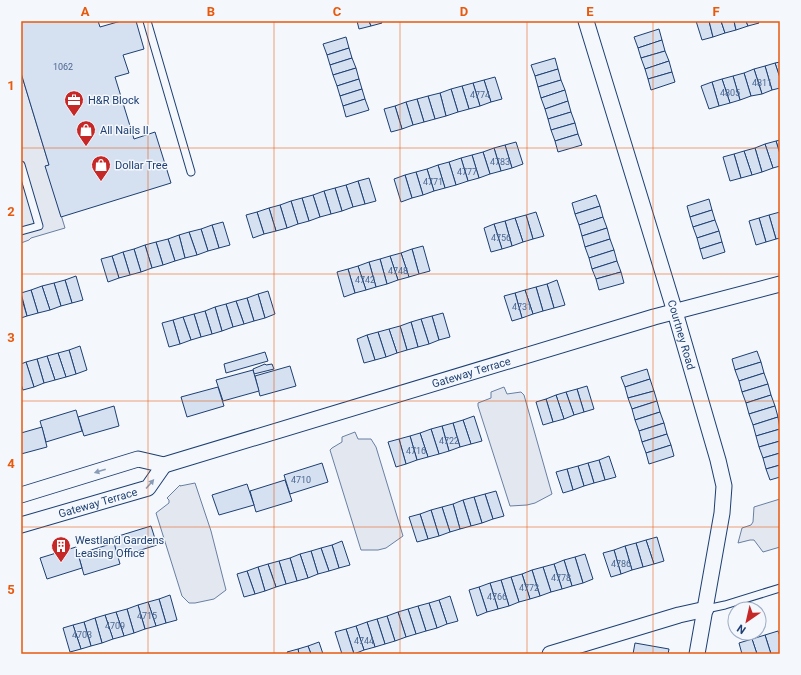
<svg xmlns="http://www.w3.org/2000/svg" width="801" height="675" font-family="Roboto,sans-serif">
<rect width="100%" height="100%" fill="#f4f7fb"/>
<g fill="#e3e8f0" stroke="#687fa3">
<path d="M21,73l28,92 -3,1 19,62 -34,10 -2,2 -8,3z"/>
<path d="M504,387l3,7 14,-2 3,3 28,99 -17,9 -8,2 -17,1 -32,-100v-3l13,-5v-6z"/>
<path d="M355,432l3,7h13l5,8 27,89 -17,12 -8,2h-17l-31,-100 2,-2 10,-6v-5z"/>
<path d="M195,483l16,48 15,59 -12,9 -19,4h-6l-7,-7 -26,-83 13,-10v-3l-2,-2 13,-13v1z"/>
<path d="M780,499v48l-17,5 -9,-12h-4l-12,3 4,-15 9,-3 2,-3 1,-15z"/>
</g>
<g fill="#d5e0f0" stroke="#1d3f73">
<path d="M21,21h77l2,6 21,-6h15l8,28 -21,6 6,18 -14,4 19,62 21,-7 16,51 -110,34 -16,-51 4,-1 -28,-92z"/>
<path d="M357,21h12l2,5 -12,3z"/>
<path d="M369,21h12l1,2 -11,3z"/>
<path d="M696,21h13l4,16 -11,3z"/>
<path d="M709,21h12l4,12 -12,4z"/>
<path d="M721,21h13l2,9 -11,3z"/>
<path d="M734,21h12l2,5 -12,4z"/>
<path d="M746,21h12l1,2 -11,3z"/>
<path d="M659,29l3,11 -24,8 -4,-11z"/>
<path d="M346,37l3,11 -22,7 -4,-11z"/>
<path d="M662,40l3,11 -24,7 -3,-10z"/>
<path d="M349,48l3,10 -22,7 -3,-10z"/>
<path d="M665,51l4,10 -24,8 -4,-11z"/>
<path d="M352,58l4,10 -23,7 -3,-10z"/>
<path d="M555,58l3,11 -23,7 -4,-11z"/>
<path d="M669,61l3,11 -24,7 -3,-10z"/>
<path d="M780,62v16l-5,-15z"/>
<path d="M775,63l5,15v10l-8,2 -7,-24z"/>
<path d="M765,66l7,24 -10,4 -8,-25z"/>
<path d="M356,68l3,11 -22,7 -4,-11z"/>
<path d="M558,69l3,11 -23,7 -3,-11z"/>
<path d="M754,69l8,25 -11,2 -7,-23z"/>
<path d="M672,72l3,10 -24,8 -3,-11z"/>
<path d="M744,73l7,23 -11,4 -7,-24z"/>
<path d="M733,76l7,24 -10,3 -8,-24z"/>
<path d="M495,77l7,22 -11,3 -7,-22z"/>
<path d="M359,79l3,10 -22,7 -3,-10z"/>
<path d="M722,79l8,24 -11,3 -7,-24z"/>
<path d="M484,80l7,22 -11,4 -7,-23z"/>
<path d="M561,80l4,10 -24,8 -3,-11z"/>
<path d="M712,82l7,24 -10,3 -8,-23z"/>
<path d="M473,83l7,23 -11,3 -7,-23z"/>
<path d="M462,86l7,23 -11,3 -7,-23z"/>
<path d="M362,89l3,10 -22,7 -3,-10z"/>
<path d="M451,89l7,23 -12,4 -6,-23z"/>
<path d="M565,90l3,11 -23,8 -4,-11z"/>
<path d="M440,93l6,23 -11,3 -7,-23z"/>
<path d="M428,96l7,23 -11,3 -7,-23z"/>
<path d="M365,99l4,11 -23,7 -3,-11z"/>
<path d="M417,99l7,23 -11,3 -7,-23z"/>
<path d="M568,101l3,11 -23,7 -3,-10z"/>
<path d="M406,102l7,23 -11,4 -7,-23z"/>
<path d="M395,106l7,23 -11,3 -7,-23z"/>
<path d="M571,112l4,11 -24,7 -3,-11z"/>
<path d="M575,123l3,11 -23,7 -4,-11z"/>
<path d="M578,134l4,11 -24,7 -3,-11z"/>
<path d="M780,140v14l-4,-13z"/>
<path d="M776,141l4,13v12l-7,2 -8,-24z"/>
<path d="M516,142l7,22 -11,4 -7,-23z"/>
<path d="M765,144l8,24 -11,4 -7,-24z"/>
<path d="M505,145l7,23 -11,3 -7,-23z"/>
<path d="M494,148l7,23 -11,3 -7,-22z"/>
<path d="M755,148l7,24 -10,3 -8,-24z"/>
<path d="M744,151l8,24 -11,3 -7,-24z"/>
<path d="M483,152l7,22 -11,4 -7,-23z"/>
<path d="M734,154l7,24 -11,3 -7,-24z"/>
<path d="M472,155l7,23 -11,3 -7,-23z"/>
<path d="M461,158l7,23 -12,4 -7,-23z"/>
<path d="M449,162l7,23 -11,3 -7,-23z"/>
<path d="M438,165l7,23 -11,3 -7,-22z"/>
<path d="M427,169l7,22 -11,4 -7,-23z"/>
<path d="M416,172l7,23 -11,3 -7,-23z"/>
<path d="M405,175l7,23 -11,4 -7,-23z"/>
<path d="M369,178l7,23 -11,3 -7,-23z"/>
<path d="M358,181l7,23 -12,3 -7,-22z"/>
<path d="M346,185l7,22 -11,4 -7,-23z"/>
<path d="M335,188l7,23 -11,3 -7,-23z"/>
<path d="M324,191l7,23 -11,3 -7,-22z"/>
<path d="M313,195l7,22 -11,4 -7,-23z"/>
<path d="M596,195l4,11 -25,8 -3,-11z"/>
<path d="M302,198l7,23 -11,3 -7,-23z"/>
<path d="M709,199l3,11 -22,7 -3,-11z"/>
<path d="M291,201l7,23 -11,4 -7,-23z"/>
<path d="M280,205l7,23 -11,3 -7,-23z"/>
<path d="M600,206l3,11 -24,8 -4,-11z"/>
<path d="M269,208l7,23 -12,3 -7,-22z"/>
<path d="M712,210l3,10 -22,7 -3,-10z"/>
<path d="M257,212l7,22 -11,4 -7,-23z"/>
<path d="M536,212l8,24 -11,3 -7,-24z"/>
<path d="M780,212v26l-4,1 -7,-24z"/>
<path d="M526,215l7,24 -10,3 -8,-24z"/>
<path d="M769,215l7,24 -10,3 -7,-24z"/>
<path d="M603,217l4,11 -25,8 -3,-11z"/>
<path d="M515,218l8,24 -11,4 -7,-25z"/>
<path d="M759,218l7,24 -10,3 -7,-24z"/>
<path d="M715,220l4,11 -22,7 -4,-11z"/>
<path d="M505,221l7,25 -10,3 -8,-25z"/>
<path d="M223,222l7,23 -11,3 -7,-23z"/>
<path d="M494,224l8,25 -11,3 -7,-24z"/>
<path d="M212,225l7,23 -11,3 -7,-22z"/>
<path d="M607,228l3,11 -25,8 -3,-11z"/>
<path d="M201,229l7,22 -11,4 -8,-23z"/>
<path d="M719,231l3,11 -22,7 -3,-11z"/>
<path d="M189,232l8,23 -12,3 -6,-23z"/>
<path d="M179,235l6,23 -10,3 -7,-22z"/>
<path d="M168,239l7,22 -12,4 -7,-23z"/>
<path d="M610,239l4,11 -25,8 -4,-11z"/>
<path d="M156,242l7,23 -11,3 -7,-23z"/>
<path d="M722,242l3,10 -22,7 -3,-10z"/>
<path d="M145,245l7,23 -11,4 -7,-23z"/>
<path d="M423,246l7,25 -11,3 -7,-25z"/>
<path d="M134,249l7,23 -11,3 -7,-23z"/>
<path d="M412,249l7,25 -10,3 -8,-24z"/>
<path d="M614,250l3,11 -25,8 -3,-11z"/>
<path d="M123,252l7,23 -11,3 -7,-22z"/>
<path d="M401,253l8,24 -11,3 -8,-24z"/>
<path d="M112,256l7,22 -11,4 -7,-23z"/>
<path d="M390,256l8,24 -11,4 -7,-25z"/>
<path d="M380,259l7,25 -11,3 -7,-25z"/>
<path d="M617,261l4,11 -25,7 -4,-10z"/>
<path d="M369,262l7,25 -10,3 -8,-24z"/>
<path d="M358,266l8,24 -11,3 -7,-24z"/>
<path d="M348,269l7,24 -11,4 -7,-25z"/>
<path d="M621,272l3,11 -25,7 -3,-11z"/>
<path d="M76,276l7,24 -11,3 -7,-23z"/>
<path d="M65,280l7,23 -11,3 -7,-23z"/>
<path d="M557,280l8,25 -11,3 -7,-24z"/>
<path d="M54,283l7,23 -11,4 -8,-24z"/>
<path d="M547,284l7,24 -11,3 -7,-24z"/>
<path d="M42,286l8,24 -12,3 -7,-23z"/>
<path d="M536,287l7,24 -10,3 -8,-24z"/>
<path d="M31,290l7,23 -11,3 -6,-23z"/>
<path d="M525,290l8,24 -11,4 -7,-25z"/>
<path d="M268,291l7,23 -10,4 -7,-24z"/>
<path d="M515,293l7,25 -10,3 -8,-25z"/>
<path d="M258,294l7,24 -11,3 -7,-23z"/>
<path d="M21,296l6,20 -6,2z"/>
<path d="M247,298l7,23 -10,3 -8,-23z"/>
<path d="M236,301l8,23 -11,3 -7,-23z"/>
<path d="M226,304l7,23 -11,4 -7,-24z"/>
<path d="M215,307l7,24 -10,3 -7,-23z"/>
<path d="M205,311l7,23 -11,3 -7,-23z"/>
<path d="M443,313l7,24 -11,3 -7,-24z"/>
<path d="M194,314l7,23 -10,3 -8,-23z"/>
<path d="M432,316l7,24 -10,4 -8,-25z"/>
<path d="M183,317l8,23 -11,4 -7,-24z"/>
<path d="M421,319l8,25 -11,3 -7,-25z"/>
<path d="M173,320l7,24 -11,3 -7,-24z"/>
<path d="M411,322l7,25 -11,3 -7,-24z"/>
<path d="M400,326l7,24 -10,3 -8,-24z"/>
<path d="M389,329l8,24 -11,4 -8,-25z"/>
<path d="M378,332l8,25 -11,3 -8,-25z"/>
<path d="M367,335l8,25 -11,3 -7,-24z"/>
<path d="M80,346l7,24 -11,4 -7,-24z"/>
<path d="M69,350l7,24 -10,3 -8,-24z"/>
<path d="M757,351l4,11 -26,8 -3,-11z"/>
<path d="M265,352l3,9 -42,12 -2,-9z"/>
<path d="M58,353l8,24 -11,3 -8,-24z"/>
<path d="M47,356l8,24 -11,3 -7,-24z"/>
<path d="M37,359l7,24 -10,4 -8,-25z"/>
<path d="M26,362l8,25 -11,3 -2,-6v-20z"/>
<path d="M761,362l3,11 -25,8 -4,-11z"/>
<path d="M265,364l1,1 6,-1 2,5 -20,5 -1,-5z"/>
<path d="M290,366l6,20 -36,10 -5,-20z"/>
<path d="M647,369l3,10 -25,8 -4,-10z"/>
<path d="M253,370l6,21 -36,10 -7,-21z"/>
<path d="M764,373l4,11 -26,8 -3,-11z"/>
<path d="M650,379l4,12 -26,7 -3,-11z"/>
<path d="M768,384l3,11 -25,8 -4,-11z"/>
<path d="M587,386l7,23 -10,3 -7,-23z"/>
<path d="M218,387l6,19 -37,11 -6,-20z"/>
<path d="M577,389l7,23 -10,3 -8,-23z"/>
<path d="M654,391l3,10 -25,8 -4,-11z"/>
<path d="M566,392l8,23 -10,4 -8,-24z"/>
<path d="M556,395l8,24 -11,3 -7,-23z"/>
<path d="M771,395l4,11 -26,8 -3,-11z"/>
<path d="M546,399l7,23 -10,3 -7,-23z"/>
<path d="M657,401l3,11 -25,8 -3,-11z"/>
<path d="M114,406l5,20 -35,10 -6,-19z"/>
<path d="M775,406l3,11 -25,8 -4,-11z"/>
<path d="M76,410l6,21 -36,11 -6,-21z"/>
<path d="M660,412l4,11 -25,8 -4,-11z"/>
<path d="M474,416l8,25 -11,3 -8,-24z"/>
<path d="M778,417l2,12 -24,7 -3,-11z"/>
<path d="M463,420l8,24 -11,3 -7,-24z"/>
<path d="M453,423l7,24 -11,4 -7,-25z"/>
<path d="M664,423l3,11 -25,8 -3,-11z"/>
<path d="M442,426l7,25 -10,3 -8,-25z"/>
<path d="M42,427l5,20 -26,7v-21z"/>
<path d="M431,429l8,25 -11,3 -8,-24z"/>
<path d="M780,429v12l-21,6 -3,-11z"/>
<path d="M420,433l8,24 -11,3 -7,-24z"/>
<path d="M667,434l4,11 -25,8 -4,-11z"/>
<path d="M410,436l7,24 -11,4 -7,-25z"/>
<path d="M399,439l7,25 -10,3 -8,-25z"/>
<path d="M780,441v12l-17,5 -4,-11z"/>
<path d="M671,445l3,11 -25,8 -3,-11z"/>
<path d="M780,453v12l-14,4 -3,-11z"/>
<path d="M609,456l7,21 -11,3 -6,-20z"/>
<path d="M599,460l6,20 -11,3 -6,-20z"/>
<path d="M322,463l6,19 -38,12 -6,-19z"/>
<path d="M588,463l6,20 -10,3 -6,-20z"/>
<path d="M780,465v12l-10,3 -4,-11z"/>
<path d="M578,466l6,20 -11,4 -6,-21z"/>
<path d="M567,469l6,21 -10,3 -7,-21z"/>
<path d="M285,480l7,21 -36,11 -6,-21z"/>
<path d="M247,484l7,21 -35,10 -7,-20z"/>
<path d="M496,491l8,25 -11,3 -8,-25z"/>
<path d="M485,494l8,25 -11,4 -8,-26z"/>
<path d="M474,497l8,26 -11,3 -8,-26z"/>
<path d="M463,500l8,26 -11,3 -7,-25z"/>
<path d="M453,504l7,25 -10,3 -8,-25z"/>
<path d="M442,507l8,25 -11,4 -8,-26z"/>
<path d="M431,510l8,26 -11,3 -8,-25z"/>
<path d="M420,514l8,25 -11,3 -8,-25z"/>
<path d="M151,526l6,19 -39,12 -6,-19z"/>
<path d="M657,537l7,24 -10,3 -8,-24z"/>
<path d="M646,540l8,24 -11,3 -7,-24z"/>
<path d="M342,541l8,24 -11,3 -7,-23z"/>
<path d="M114,543l6,21 -36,11 -6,-21z"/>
<path d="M636,543l7,24 -11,3 -7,-24z"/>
<path d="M332,545l7,23 -10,3 -8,-23z"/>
<path d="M625,546l7,24 -11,4 -7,-24z"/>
<path d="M76,547l6,21 -35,11 -7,-21z"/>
<path d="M321,548l8,23 -11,3 -7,-23z"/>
<path d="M614,550l7,24 -10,3 -8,-24z"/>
<path d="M311,551l7,23 -10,4 -8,-24z"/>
<path d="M300,554l8,24 -11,3 -7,-23z"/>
<path d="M585,554l8,25 -10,4 -8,-26z"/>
<path d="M575,557l8,26 -11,3 -8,-26z"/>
<path d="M290,558l7,23 -11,3 -7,-23z"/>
<path d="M564,560l8,26 -10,3 -8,-25z"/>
<path d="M279,561l7,23 -10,3 -8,-23z"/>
<path d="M268,564l8,23 -11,4 -7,-24z"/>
<path d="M554,564l8,25 -11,3 -8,-25z"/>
<path d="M258,567l7,24 -10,3 -8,-23z"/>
<path d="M543,567l8,25 -11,4 -8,-26z"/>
<path d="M532,570l8,26 -10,3 -8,-25z"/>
<path d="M247,571l8,23 -11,3 -7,-23z"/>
<path d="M522,574l8,25 -11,3 -8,-25z"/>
<path d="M511,577l8,25 -10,4 -8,-26z"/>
<path d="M501,580l8,26 -11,3 -8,-26z"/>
<path d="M490,583l8,26 -11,3 -8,-25z"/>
<path d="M479,587l8,25 -10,4 -8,-26z"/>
<path d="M170,595l7,25 -11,3 -7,-24z"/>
<path d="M450,596l8,25 -11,3 -8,-24z"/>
<path d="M159,599l7,24 -10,3 -8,-24z"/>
<path d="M439,600l8,24 -10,4 -8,-25z"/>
<path d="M148,602l8,24 -11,3 -7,-24z"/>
<path d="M429,603l8,25 -11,3 -8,-25z"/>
<path d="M138,605l7,24 -11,4 -7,-24z"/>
<path d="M418,606l8,25 -10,3 -8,-25z"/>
<path d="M127,609l7,24 -10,3 -8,-24z"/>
<path d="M408,609l8,25 -10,3 -8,-25z"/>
<path d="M116,612l8,24 -11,3 -8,-24z"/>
<path d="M398,612l8,25 -11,4 -8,-25z"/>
<path d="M105,615l8,24 -11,4 -7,-25z"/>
<path d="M387,616l8,25 -10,3 -8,-25z"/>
<path d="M95,618l7,25 -11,3 -7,-24z"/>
<path d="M377,619l8,25 -10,3 -8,-25z"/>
<path d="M84,622l7,24 -10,3 -8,-24z"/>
<path d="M367,622l8,25 -11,3 -8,-24z"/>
<path d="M73,625l8,24 -11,3 -7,-24z"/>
<path d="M356,626l8,24 -10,4 -8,-25z"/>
<path d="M346,629l8,25h-12l-7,-22z"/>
<path d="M778,631l2,5v18h-9l-6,-19z"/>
<path d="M765,635l6,19h-14l-5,-15z"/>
<path d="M752,639l5,15h-15l-3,-11z"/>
<path d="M319,642l4,12h-12l-3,-8z"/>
<path d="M635,643l34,6 -1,5h-35z"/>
<path d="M308,646l3,8h-12l-1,-5z"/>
<path d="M298,649l1,5h-11l-1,-2z"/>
</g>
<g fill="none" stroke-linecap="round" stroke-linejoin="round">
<g stroke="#1d3f73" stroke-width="9">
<g id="lane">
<path d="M147,21l44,151"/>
<path d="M21,165l18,61 -18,5"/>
<path d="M706,609l19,-4 55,-17"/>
</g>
</g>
<g stroke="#1d3f73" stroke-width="17">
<g id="street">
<path id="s1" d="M586,21l89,291 43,148 6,26 -2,27 -25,141"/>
<path id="s2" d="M21,495l117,-36 26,6 490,-148 126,-33"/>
<path id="s3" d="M21,525l127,-37 16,-23"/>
<path d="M550,654l129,-39 27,-6"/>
</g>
</g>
<use href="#lane" stroke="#f4f7fb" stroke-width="7"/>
<use href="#street" stroke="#f4f7fb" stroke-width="15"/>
</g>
<defs><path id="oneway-solid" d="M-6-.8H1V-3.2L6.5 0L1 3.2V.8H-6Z"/></defs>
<g fill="#889bb7">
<use href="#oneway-solid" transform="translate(100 471) rotate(163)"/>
<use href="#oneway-solid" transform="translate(150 484) rotate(-49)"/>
</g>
<path fill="none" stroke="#e8590c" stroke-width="1" stroke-opacity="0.55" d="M148,21v633M274,21v633M400,21v633M527,21v633M653,21v633M21,148h759M21,274h759M21,401h759M21,527h759"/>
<defs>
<g id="office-pin" transform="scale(1)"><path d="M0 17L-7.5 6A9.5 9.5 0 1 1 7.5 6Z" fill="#c62828" stroke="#f4f7fb"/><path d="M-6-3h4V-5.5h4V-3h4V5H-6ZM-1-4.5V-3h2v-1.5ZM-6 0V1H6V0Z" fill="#fff"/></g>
<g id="shop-pin" transform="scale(1)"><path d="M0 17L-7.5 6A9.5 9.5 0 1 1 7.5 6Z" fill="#c62828" stroke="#f4f7fb"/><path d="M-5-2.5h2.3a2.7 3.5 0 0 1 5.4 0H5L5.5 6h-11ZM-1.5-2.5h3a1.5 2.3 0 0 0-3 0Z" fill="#fff"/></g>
<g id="building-pin" transform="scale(1)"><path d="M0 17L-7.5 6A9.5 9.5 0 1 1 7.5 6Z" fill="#c62828" stroke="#f4f7fb"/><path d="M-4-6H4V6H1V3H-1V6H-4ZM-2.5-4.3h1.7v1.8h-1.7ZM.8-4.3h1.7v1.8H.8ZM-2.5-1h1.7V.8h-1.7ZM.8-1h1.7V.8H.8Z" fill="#fff"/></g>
</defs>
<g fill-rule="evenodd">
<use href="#office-pin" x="74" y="100"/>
<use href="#shop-pin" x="86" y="130"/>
<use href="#shop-pin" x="101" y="165"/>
<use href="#building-pin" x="61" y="546"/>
</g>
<g text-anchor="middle" stroke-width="3" stroke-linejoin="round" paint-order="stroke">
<g font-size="9" fill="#4b6792">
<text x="63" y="70">1062</text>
<text x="762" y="86">4811</text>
<text x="730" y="96">4805</text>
<text x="480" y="98">4774</text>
<text x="500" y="165">4783</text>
<text x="467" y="175">4777</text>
<text x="433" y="185">4771</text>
<text x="501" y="241">4756</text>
<text x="398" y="274">4748</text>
<text x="365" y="283">4742</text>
<text x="522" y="310">4731</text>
<text x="449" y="444">4722</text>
<text x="416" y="454">4716</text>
<text x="301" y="483">4710</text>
<text x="621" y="567">4786</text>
<text x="561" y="581">4778</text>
<text x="529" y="591">4772</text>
<text x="497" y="600">4766</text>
<text x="147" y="619">4715</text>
<text x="115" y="629">4709</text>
<text x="82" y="638">4703</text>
<text x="364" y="644">4744</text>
</g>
<g font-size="11" fill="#1d3f73" stroke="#f4f7fb" text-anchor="start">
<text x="88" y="104">H&amp;R Block</text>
<text x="100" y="134">All Nails II</text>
<text x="115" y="169">Dollar Tree</text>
<text x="75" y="544">Westland Gardens<tspan x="75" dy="13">Leasing Office</tspan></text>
</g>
<g font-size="11" fill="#1d3f73" stroke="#f4f7fb">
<text dy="4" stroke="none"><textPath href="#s1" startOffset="328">Courtney Road</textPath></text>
<text dy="4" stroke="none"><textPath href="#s2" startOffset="470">Gateway Terrace</textPath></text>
<text dy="4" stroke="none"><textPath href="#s3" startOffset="80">Gateway Terrace</textPath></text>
</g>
</g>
<rect width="801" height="675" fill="none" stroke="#f4f7fb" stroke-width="44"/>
<g transform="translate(747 621) rotate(214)"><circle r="19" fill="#f4f7fb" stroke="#9eadc5"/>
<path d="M0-3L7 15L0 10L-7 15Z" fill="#c62828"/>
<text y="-6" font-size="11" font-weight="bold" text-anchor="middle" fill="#1d3f73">N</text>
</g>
<rect x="22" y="22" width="757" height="631" fill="none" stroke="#e8590c" stroke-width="1.5"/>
<g font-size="13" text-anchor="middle" font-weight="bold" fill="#e8590c">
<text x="85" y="16">A</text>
<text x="211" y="16">B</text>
<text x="337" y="16">C</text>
<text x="464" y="16">D</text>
<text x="590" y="16">E</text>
<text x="716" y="16">F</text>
<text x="11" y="90">1</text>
<text x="11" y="216">2</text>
<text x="11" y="342">3</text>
<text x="11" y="468">4</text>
<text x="11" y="594">5</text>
</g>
</svg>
